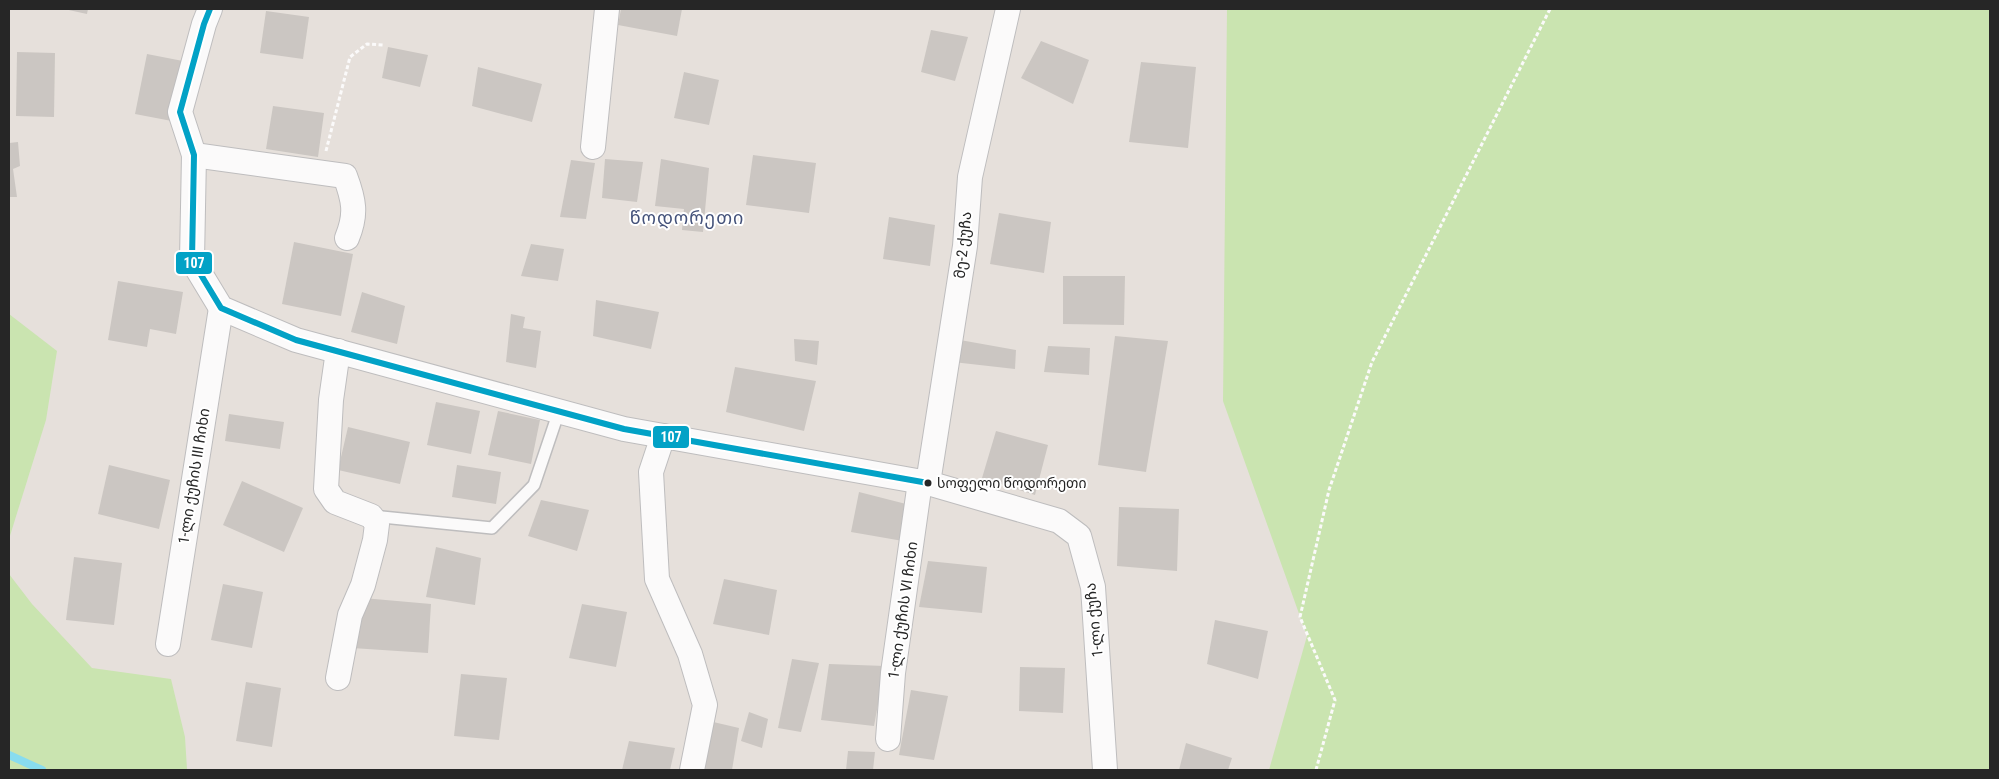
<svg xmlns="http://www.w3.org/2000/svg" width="1999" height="779" font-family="'Roboto Condensed','Noto Sans Georgian',sans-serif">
<rect width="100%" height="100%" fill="#e6e0db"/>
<g fill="#cae4b0">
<path d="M1227,9h763v761h-721l38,-134 -84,-235z"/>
<path d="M9,314l48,37 -11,69 -37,119z"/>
<path d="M9,574l23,30 60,64 79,11 14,58 2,32 43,1h-221z"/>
</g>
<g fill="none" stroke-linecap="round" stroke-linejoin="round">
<path stroke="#88dcef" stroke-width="8" d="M9,755l33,15"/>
</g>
<g fill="#cbc6c2">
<path d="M64,9h24l-1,5z"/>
<path d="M621,9h61l-5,27 -59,-11z"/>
<path d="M266,11l43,6 -6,42 -43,-6z"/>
<path d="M931,30l37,7 -13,44 -34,-9z"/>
<path d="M1041,41l48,19 -16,44 -52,-26z"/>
<path d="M388,47l40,8 -8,32 -38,-9z"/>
<path d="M17,52l38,1 -1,64 -38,-1z"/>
<path d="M147,54l41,8 -11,60 -42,-8z"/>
<path d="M1141,62l55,5 -8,81 -59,-6z"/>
<path d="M478,67l64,17 -10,38 -60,-16z"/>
<path d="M684,72l35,8 -10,45 -35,-7z"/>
<path d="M273,106l51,7 -6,44 -52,-8z"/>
<path d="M18,142l2,24 -7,3 4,28h-8v-54z"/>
<path d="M753,155l63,8 -7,50 -63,-8z"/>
<path d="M605,159l38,3 -6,40 -35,-4z"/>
<path d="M661,159l48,9 -6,64 -21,-2 2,-21 -29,-3z"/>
<path d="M571,160l24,3 -9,56 -26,-2z"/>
<path d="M999,213l52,9 -7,51 -54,-9z"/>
<path d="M889,217l46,8 -5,41 -47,-7z"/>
<path d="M294,242l59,12 -12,62 -59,-12z"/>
<path d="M531,244l33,5 -6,32 -37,-5z"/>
<path d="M1063,276h62l-1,49 -61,-1z"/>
<path d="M118,281l65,11 -7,42 -26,-5 -3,18 -39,-7z"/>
<path d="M362,292l43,14 -8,38 -46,-12z"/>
<path d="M596,300l63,12 -8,37 -58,-13z"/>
<path d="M511,314l14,3 -2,11 18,3 -5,37 -30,-6z"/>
<path d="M1115,336l53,5 -22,131 -48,-7z"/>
<path d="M794,339l25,2 -2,24 -22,-4z"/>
<path d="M960,340l56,10 -1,19 -62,-7z"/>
<path d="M1048,346l42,2 -1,27 -45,-3z"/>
<path d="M735,367l81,14 -12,50 -78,-19z"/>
<path d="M436,402l44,9 -9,43 -44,-9z"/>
<path d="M498,411l42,9 -9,44 -43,-9z"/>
<path d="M229,414l55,8 -4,27 -55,-8z"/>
<path d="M348,427l62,15 -10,42 -62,-14z"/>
<path d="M996,431l52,14 -13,50 -53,-17z"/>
<path d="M109,465l61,15 -11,49 -61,-15z"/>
<path d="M457,465l44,7 -5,32 -44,-7z"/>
<path d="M242,481l61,27 -19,44 -61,-27z"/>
<path d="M859,492l51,13 -7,36 -52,-9z"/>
<path d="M541,500l48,10 -12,41 -49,-15z"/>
<path d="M1119,507l60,2 -2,62 -60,-5z"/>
<path d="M436,547l45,11 -6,47 -49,-8z"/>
<path d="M74,557l48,6 -8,62 -48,-5z"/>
<path d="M928,561l59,6 -5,46 -63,-6z"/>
<path d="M724,579l53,11 -8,45 -56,-11z"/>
<path d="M223,584l40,8 -11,56 -41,-8z"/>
<path d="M363,598l68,6 -3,49 -76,-5z"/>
<path d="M582,604l45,8 -11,55 -47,-9z"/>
<path d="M1215,620l53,11 -10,48 -51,-15z"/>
<path d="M792,659l27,4 -18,69 -23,-4z"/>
<path d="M829,664l56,2 -11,60 -53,-6z"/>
<path d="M1020,667l45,1 -2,45 -44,-2z"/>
<path d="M461,674l46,4 -8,62 -45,-4z"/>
<path d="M246,682l35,6 -9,59 -36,-6z"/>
<path d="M911,690l37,6 -14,64 -35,-5z"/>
<path d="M749,712l19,7 -6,29 -21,-7z"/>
<path d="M709,721l30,7 -7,42h-31z"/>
<path d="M629,741l46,7 -5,22h-48z"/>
<path d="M1186,743l46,15 -4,12h-49z"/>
<path d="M848,751l27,1 -2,18h-27z"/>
</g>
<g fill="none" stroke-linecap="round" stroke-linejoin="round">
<g stroke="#bebdbe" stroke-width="14">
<path id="service" d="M372,516l120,12 42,-43 25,-74"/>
</g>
<g stroke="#bebdbe" stroke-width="26">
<g id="minor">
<path d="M210,9l-6,15 -24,88 14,43 -2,105 29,48 75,32 328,89 304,54 131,38 20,15 14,51 12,183"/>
<path d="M593,147l14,-138"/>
<path d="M194,155l151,21c9,24 12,38 2,62"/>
<path d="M338,351l-7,49 -5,89 9,13 36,14 6,8 -2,16 -12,45 -13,30 -12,63"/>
<path d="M663,436l-12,36 6,107 33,75 15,51 -13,65"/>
<path d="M928,483l37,-237 5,-69 38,-168"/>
<path d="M168,644l53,-336"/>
<path d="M888,739l5,-66 27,-191"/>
</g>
</g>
<g stroke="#fbfafa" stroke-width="3" stroke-dasharray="4 2.5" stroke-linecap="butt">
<path d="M326,151l24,-94 17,-13 16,1"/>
<path d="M1316,770l19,-70 -35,-83 29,-127 43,-128 178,-353"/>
</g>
<use href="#service" stroke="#fbfafa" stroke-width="11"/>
<use href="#minor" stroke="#fbfafa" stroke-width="24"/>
<g stroke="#fff" stroke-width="10">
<path id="bus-1" d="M210,9l-6,15 -24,88 14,43 -2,105 29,48 75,32 328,89 304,54"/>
</g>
<use href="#bus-1" stroke="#02a2c6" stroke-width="6"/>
</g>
<circle fill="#262626" stroke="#fff" stroke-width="2" cx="928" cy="483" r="4.5"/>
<g text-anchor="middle" stroke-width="4" stroke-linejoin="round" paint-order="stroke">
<g font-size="14" fill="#262626" stroke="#fff" text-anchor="start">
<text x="937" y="488">სოფელი წოდორეთი</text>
</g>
<g font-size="15" fill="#262626" stroke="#fff">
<text transform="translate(963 245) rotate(-84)" y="5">მე-2 ქუჩა</text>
<text transform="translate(194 476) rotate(-81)" y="5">1-ლი ქუჩის III ჩიხი</text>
<text transform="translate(903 610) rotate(-82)" y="5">1-ლი ქუჩის VI ჩიხი</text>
<text transform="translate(1094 620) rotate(-96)" y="5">1-ლი ქუჩა</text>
</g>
<g font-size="18" letter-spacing="1" fill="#44527a" stroke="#fff">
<text x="687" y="224">წოდორეთი</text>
</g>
</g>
<g stroke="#fff" stroke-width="2">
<rect x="175" y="251" width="38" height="24" rx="5" fill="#02a2c6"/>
<rect x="652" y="425" width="38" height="24" rx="5" fill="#02a2c6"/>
</g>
<g font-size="14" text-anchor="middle" font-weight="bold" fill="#fff">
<text x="194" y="268">107</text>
<text x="671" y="442">107</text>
</g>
<rect width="1999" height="779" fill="none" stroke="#262626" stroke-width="20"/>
</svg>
